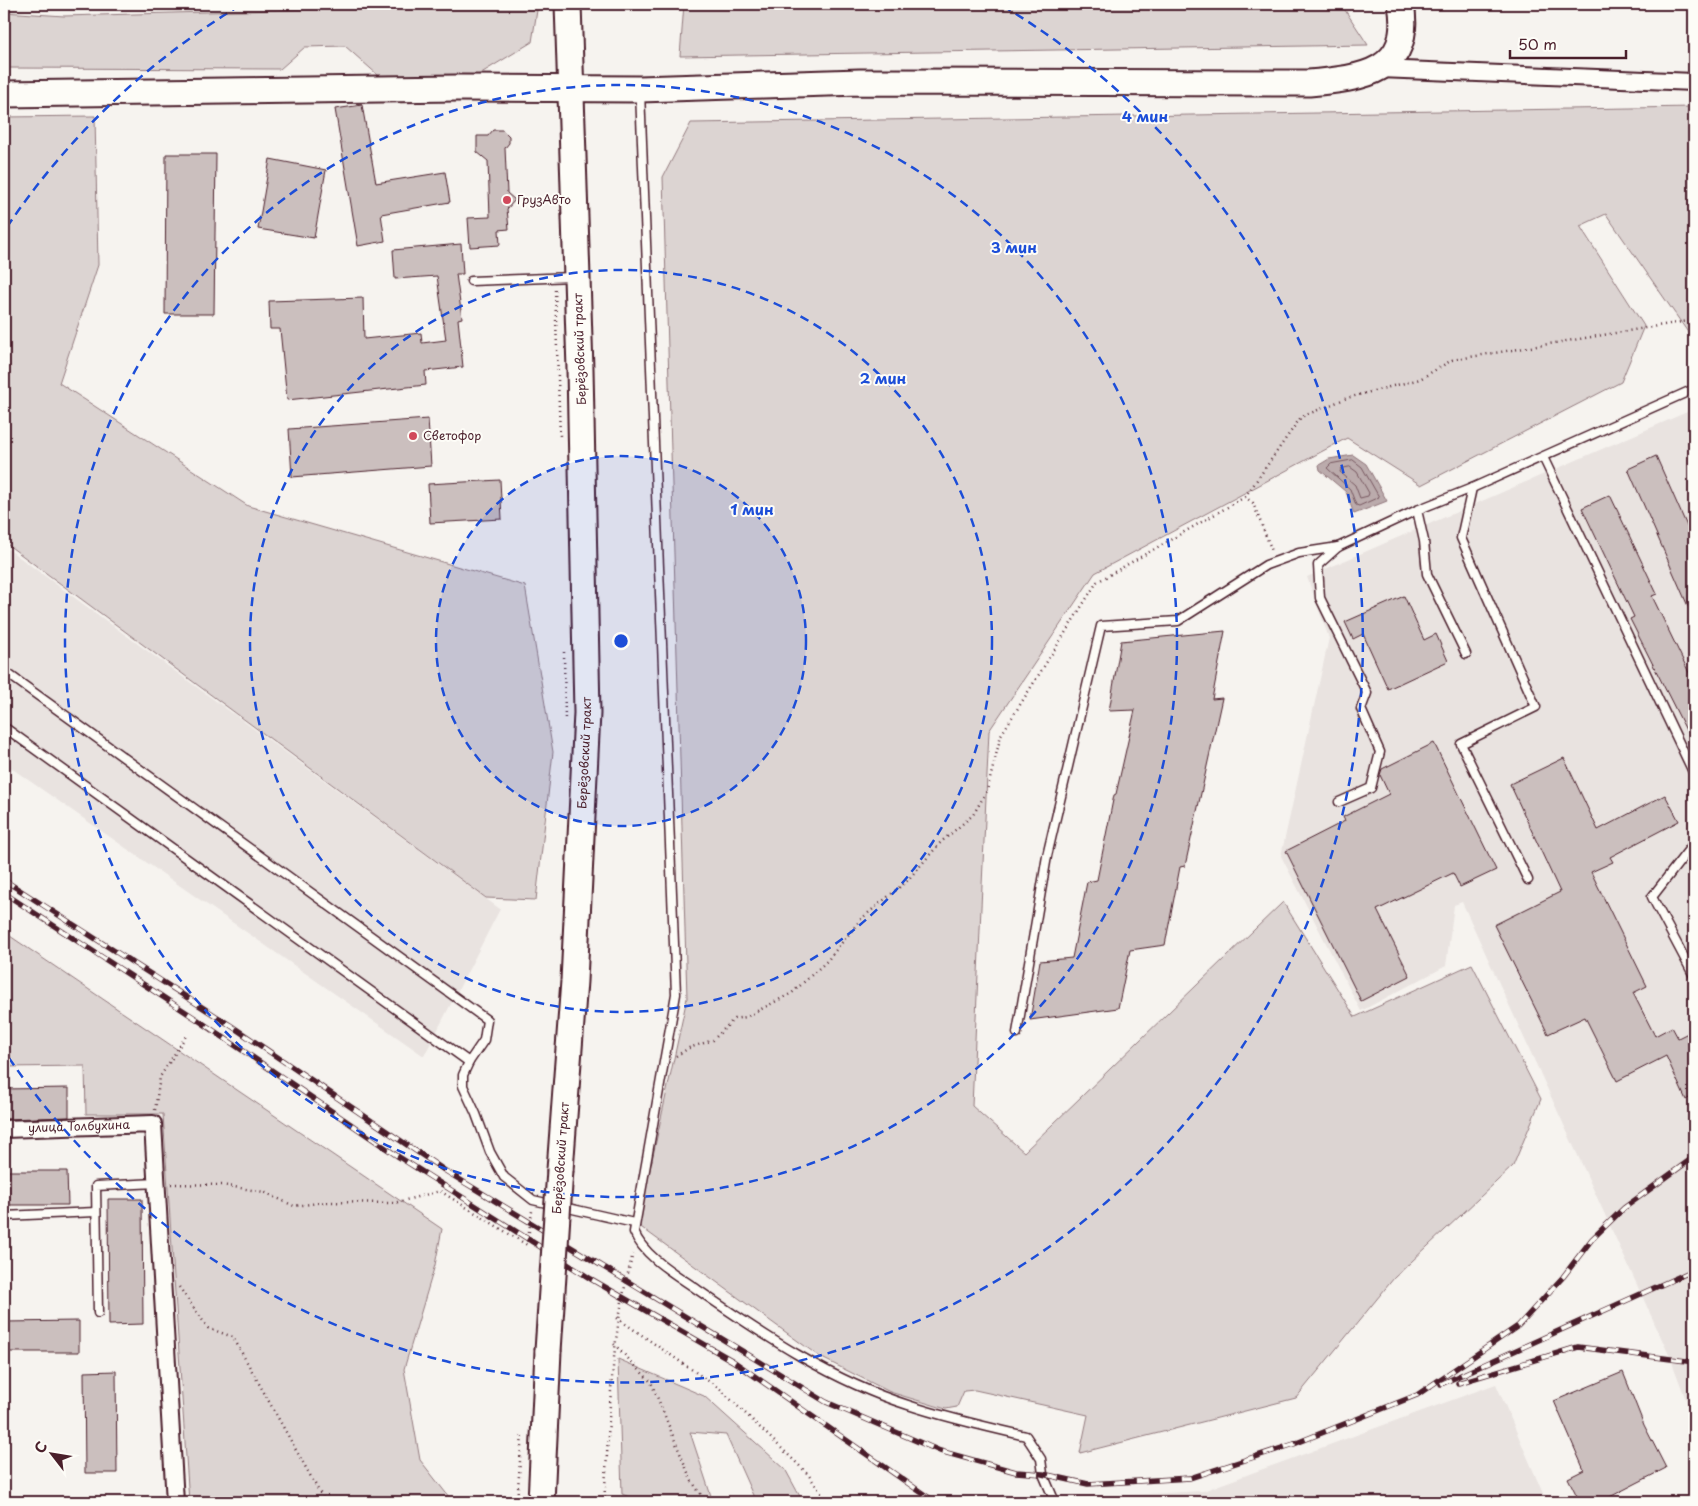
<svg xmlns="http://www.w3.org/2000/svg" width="1698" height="1506" font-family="'Playpen Sans',sans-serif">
<rect width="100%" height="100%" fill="#f6f3ef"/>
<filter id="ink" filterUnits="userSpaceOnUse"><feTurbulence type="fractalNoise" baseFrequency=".02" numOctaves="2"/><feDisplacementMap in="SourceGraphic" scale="10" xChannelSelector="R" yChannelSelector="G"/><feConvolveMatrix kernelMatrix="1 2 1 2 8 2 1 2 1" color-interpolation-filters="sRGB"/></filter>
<g filter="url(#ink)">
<g fill="#e9e3e0">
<path d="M1694,409v1012l-24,-64 -208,-455 -8,3 -8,61 -85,45 -80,-155 48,-218 -22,-61z"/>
<path d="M4,546l496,363 -76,147 -420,-293z"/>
<path d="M1496,1384l48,112 -18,6h-528l4,-8 51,5 150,-8z"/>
</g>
<g fill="#dcd4d2" stroke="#937a7e">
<path d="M493,4h45l-6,38 -54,33 -99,1 -34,-30 -40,1 -25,22 -276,-1v-56l60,4z"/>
<path d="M684,4h657l27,41 -688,11z"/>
<path d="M1437,4h166l-164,4z"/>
<path d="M1694,107v234l-88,-127 -26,12 64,100 -23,56 -200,103 -74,-47 -252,135 -106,158 -17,375 52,46 259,-250 72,115 117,-53 69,135 -28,67 -119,112 -98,120 -216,55 8,-38 -113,-25 -11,1 -7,16 -11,2 -56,-17 -70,-35 -182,-132 49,-227 -24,-821 28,-54z"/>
<path d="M95,116l3,149 -39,118 189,123 277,80 28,166 -17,148 -50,-2 -482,-356v-425z"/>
<path d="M4,932l438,297 -7,36 -31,104 16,91 33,42h-264l-26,-388h-77l-1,-48 -81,1z"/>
<path d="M618,1359l86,37 81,73 18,33h-47l-30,-67 -36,-3 23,70h-72l-19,-8z"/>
</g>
<path fill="#bbabac" stroke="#8e7378" d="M1353,455l13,9 21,37 -33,13 -8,-22 -26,-22 -1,-5 10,-6z"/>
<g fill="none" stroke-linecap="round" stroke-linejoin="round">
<g stroke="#77575f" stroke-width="1">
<path d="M1353,460l9,7 17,30 -20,9 -3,-1 -6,-16 -23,-21 4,-4z"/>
<path d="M1350,467l7,5 12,21 -1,3 -8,2 -5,-13 -15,-13 1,-3z"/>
</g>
</g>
<g fill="#cbbfbe" stroke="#4a1f2b">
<path d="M362,105l14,78 69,-11 5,30 -69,12 4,27 -27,5 -23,-137z"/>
<path d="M493,130h10l6,6v7l-4,5 2,45 8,7 -8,9 2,20 -10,1 1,15 -30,2 -2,-29 22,-1 -2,-56 -11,-9v-16h11z"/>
<path d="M166,154h50l-2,160h-49z"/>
<path d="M270,159l56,11 -12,68 -56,-9z"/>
<path d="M461,244l2,30h-7l6,44 -4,1 5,48 -38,4 1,14 -139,15 -7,-71h-10l-1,-28 94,-3 1,41 57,-6 1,10 24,-3 -9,-64 -42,3 -2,-29z"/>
<path d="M428,419l3,47 -139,11 -3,-48z"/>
<path d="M1656,456l38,86v78l-66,-151z"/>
<path d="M500,480l2,39 -72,4 -2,-39z"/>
<path d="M1610,495l47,99 -5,2 42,87v63l-64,-127 4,-2 -52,-109z"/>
<path d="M1404,596l20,44 12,-6 12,27 -60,28 -25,-55 -10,5 -8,-17z"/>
<path d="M1225,631l-13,68 10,-1 -37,168 -5,1 -15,78 -35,5 -12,58 -88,12 10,-59 32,-3 15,-76 10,-2 17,-85 2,-1 19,-84 -26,1 12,-70z"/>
<path d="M1434,743l62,127 -36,17 -7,-14 -76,37 33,66 -49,25 -75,-150 59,-30 -2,-4 46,-23 -9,-19 2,-6z"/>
<path d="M1564,758l34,72 67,-35 14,26 -69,36 3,5 -22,10 56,114 -14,7 22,43 17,-9 6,11 16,-8v65l-8,5 -20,-44 -49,25 -32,-64 -37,17 -54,-109 66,-33 -50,-108z"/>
<path d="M69,1088v29l-65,2v-30z"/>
<path d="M4,1171h63l1,34h-64z"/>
<path d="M108,1199h34l1,125 -34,1z"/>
<path d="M79,1321v31h-75v-30z"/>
<path d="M116,1371l1,102h-32l-1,-101z"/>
<path d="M1623,1372l21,53 22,43 -66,34h-20l-12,-24 16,-8 -30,-69z"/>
</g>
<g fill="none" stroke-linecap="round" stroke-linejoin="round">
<g stroke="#4a1f2b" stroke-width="11">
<g id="service">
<path d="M640,92l36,902 -42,238c10,25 43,43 64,58 65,45 134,91 210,115 39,13 79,22 118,31l15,23 2,15 12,28"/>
<path d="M471,281l102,-4"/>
<path d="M1543,457l151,317"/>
<path d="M1472,488l-11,50 75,169 -75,37 67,136"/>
<path d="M1466,654l-39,-80 -3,-33 -7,-31 55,-22 222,-99"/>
<path d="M4,671l483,349 -3,20 -15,22 -465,-335"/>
<path d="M1339,802l32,-14 9,-36 -19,-43 6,-16 -47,-95 -2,-33 20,-18 79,-37"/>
<path d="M1694,843l-42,54 42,79"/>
<path d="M1017,1033l30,-177 54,-230 77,-5 88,-56 33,-12 39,-6"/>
<path d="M469,1062l-6,13v11l13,28 14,38 14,25 29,23 101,23"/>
<path d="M4,1216l92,-4"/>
<path d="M98,1313l-2,-127 61,-3"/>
</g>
</g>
<g stroke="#4a1f2b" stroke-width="20">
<g id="minor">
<path d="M1380,69l314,13"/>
<path id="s1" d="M4,1129l149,-5 22,378"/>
</g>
</g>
<g stroke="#4a1f2b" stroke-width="29">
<g id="primary">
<path d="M4,94l453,-6 183,1 220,-7 449,1c54,-5 104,-10 92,-79"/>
<path id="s2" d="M560,1170l14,-189 13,-268 -7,-344 -12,-365"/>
<path d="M541,1502l7,-151"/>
</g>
</g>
<g stroke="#4a1f2b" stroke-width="2.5" stroke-dasharray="1 4" stroke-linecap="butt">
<path d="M555,290l5,147"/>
<path d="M1245,497l56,-80 46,-19 73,-19 32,-19 242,-40"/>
<path d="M564,652l1,70"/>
<path d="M676,1056l13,-8 24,-8 21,-21 12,-2 46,-24 35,-32 34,-42 46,-38 34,-39 32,-27 14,-24 14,-56 96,-153 148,-85 8,6 19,48"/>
<path d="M155,1110l5,-33 26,-41"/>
<path d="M171,1184l51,1 42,7 30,14 34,-4 66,1 46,-12 87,54 5,-34"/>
<path d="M179,1287l29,41 25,9 92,165"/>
<path d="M617,1318l103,71 88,85 19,28"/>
<path d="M614,1344l37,38 40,98 15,22"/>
<path d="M517,1502l5,-68"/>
<path d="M604,1502c6,-83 6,-167 29,-248"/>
</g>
<use href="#service" stroke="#fdfcf7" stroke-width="8"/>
<use href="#minor" stroke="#fdfcf7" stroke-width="16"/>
<use href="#primary" stroke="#fdfcf7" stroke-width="25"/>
<g stroke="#4a1f2b" stroke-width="5.5">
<g id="rail">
<path d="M4,880l226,145 214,145 382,232 114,49 76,21 27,2 45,10 102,-6 104,-34 123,-49 101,-69 45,-49 29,-38 32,-31 70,-51"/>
<path d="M4,893l194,127 201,137 192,122 142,82 202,141"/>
<path d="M1458,1383l120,-36 116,15"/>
<path d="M1441,1384l253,-114"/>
</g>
</g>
<use href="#rail" stroke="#fdfcf7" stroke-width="4" stroke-dasharray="11" stroke-linecap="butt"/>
<g stroke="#4a1f2b" stroke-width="29" stroke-linecap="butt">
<path id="primary-bridge" d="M548,1351l12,-181"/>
</g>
<use href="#primary-bridge" stroke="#fdfcf7" stroke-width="25"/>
</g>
</g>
<circle cx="621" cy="641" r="185" fill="#1d4ed8" fill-opacity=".12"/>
<g fill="none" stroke="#1d4ed8" stroke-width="2.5" stroke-dasharray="9 6">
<circle cx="621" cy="641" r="185"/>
<circle cx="621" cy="641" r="371"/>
<circle cx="621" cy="641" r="556"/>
<path d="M7 227A741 741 0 0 1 239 6M1003 6A741 741 0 1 1 7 1055"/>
</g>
<g fill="#d1495b" stroke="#fdfcf7" stroke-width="2">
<circle cx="507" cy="200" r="5"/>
<circle cx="413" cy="436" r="5"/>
</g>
<g text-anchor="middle" stroke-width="4" stroke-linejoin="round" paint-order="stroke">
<g font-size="12" fill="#4a1f2b" stroke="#fdfcf7" text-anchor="start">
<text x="517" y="204">ГрузАвто</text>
<text x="423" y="440">Светофор</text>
</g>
<g font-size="12" fill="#4a1f2b" stroke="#fdfcf7">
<text transform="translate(580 349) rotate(-92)" y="4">Берёзовский тракт</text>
<text dy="4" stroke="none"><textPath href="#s2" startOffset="418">Берёзовский тракт</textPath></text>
<text dy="4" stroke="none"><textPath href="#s1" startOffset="75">улица Толбухина</textPath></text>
<text transform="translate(561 1158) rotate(-86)" y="4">Берёзовский тракт</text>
</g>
</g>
<circle cx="621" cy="641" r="8" fill="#1d4ed8" stroke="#fdfcf7" stroke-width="2.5"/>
<g font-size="15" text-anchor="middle" font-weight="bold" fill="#1d4ed8" stroke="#fdfcf7" stroke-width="4" stroke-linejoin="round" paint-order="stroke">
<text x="1145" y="122">4 мин</text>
<text x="1014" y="253">3 мин</text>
<text x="883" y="384">2 мин</text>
<text x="752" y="515">1 мин</text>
</g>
<rect width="1698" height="1506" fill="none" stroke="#fdfcf7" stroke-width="20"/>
<rect x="10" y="10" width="1678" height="1486" fill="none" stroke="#4a1f2b" stroke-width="2" filter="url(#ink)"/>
<g transform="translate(52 1454) rotate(301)" stroke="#fdfcf7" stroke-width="4" paint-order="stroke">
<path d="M0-4L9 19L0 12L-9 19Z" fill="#4a1f2b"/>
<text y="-8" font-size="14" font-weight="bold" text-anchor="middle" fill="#4a1f2b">С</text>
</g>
<path d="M1510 50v8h116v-8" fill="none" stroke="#4a1f2b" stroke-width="2.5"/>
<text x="1518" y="50" font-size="15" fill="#4a1f2b" stroke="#fdfcf7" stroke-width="4" paint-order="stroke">50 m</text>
</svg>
